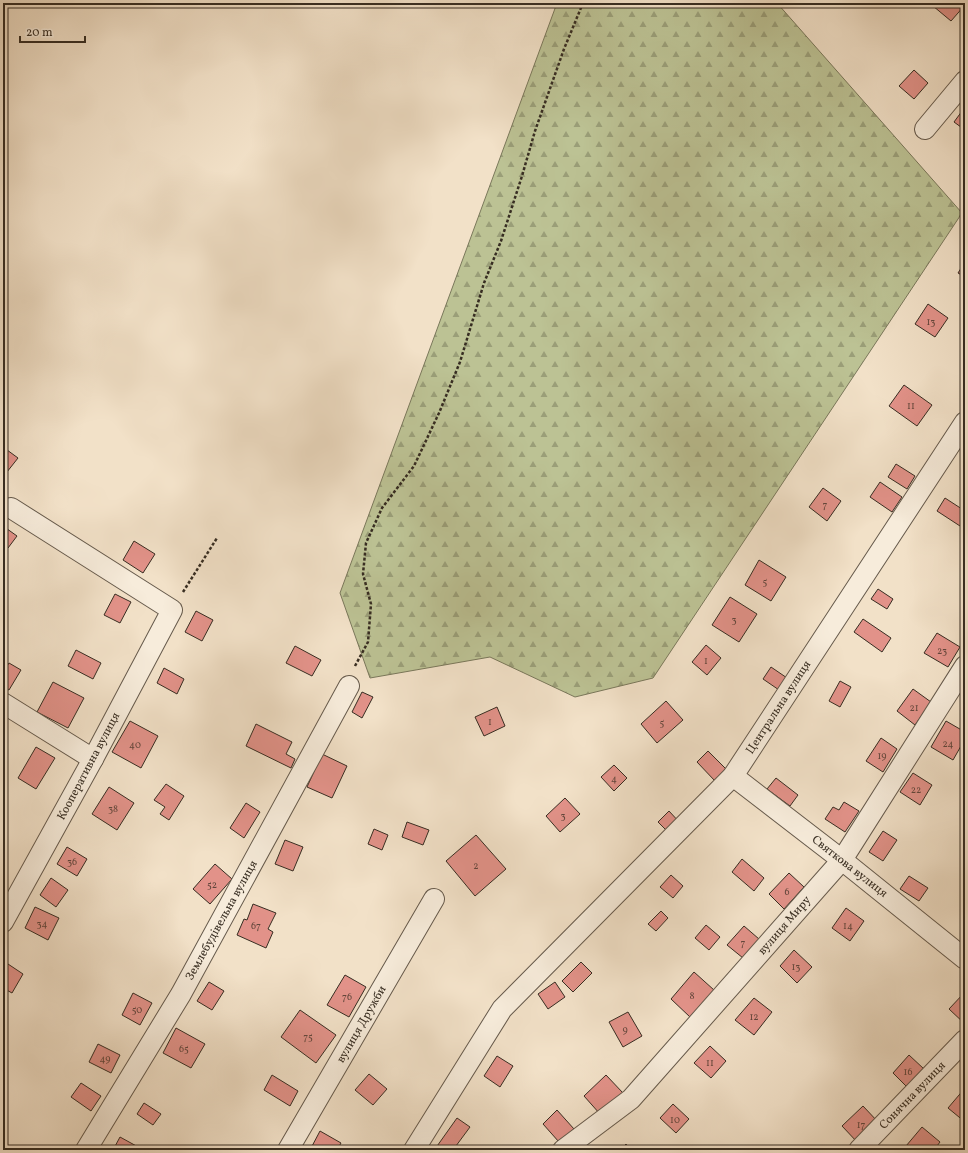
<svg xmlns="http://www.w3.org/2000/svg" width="968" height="1153" font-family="Vollkorn,serif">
<defs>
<pattern id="forest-firs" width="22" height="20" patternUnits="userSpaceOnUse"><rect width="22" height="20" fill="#bcc294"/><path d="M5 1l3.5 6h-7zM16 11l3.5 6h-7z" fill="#9a9e78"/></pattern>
</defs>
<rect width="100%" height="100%" fill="#f2e1c8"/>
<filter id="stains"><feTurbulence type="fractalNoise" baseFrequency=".005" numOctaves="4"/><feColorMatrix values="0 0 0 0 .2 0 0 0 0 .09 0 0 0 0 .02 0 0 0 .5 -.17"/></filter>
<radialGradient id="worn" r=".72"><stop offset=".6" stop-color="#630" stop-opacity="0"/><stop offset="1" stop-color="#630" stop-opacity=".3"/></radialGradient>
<path fill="url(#forest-firs)" stroke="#7a785b" d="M557,3h220l185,210 -309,465 -78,19 -85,-40 -120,21 -30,-85z"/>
<g fill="#e29289" stroke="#372d22">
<path d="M935,3h30v2l-14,16 -18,-15z"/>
<path d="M914,70l14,13 -14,16 -15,-13z"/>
<path d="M965,107v23l-11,-8z"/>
<path d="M965,262v15l-7,-4z"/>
<path d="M928,304l20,14 -13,19 -20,-13z"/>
<path d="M904,385l28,20 -15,21 -28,-20z"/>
<path d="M3,447l15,11 -15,19z"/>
<path d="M896,464l19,12 -8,13 -19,-12z"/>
<path d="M880,482l22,15 -10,15 -22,-15z"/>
<path d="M823,488l18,13 -14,20 -18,-14z"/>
<path d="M945,498l20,13v8l-5,7 -23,-15z"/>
<path d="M3,526l14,10 -9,12 -5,-4z"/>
<path d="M134,541l21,13 -12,19 -20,-13z"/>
<path d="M759,560l27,17 -15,24 -26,-16z"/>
<path d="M878,589l15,10 -6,10 -16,-10z"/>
<path d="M115,594l16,8 -11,21 -16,-8z"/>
<path d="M730,597l27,17 -18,28 -27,-17z"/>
<path d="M196,611l17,9 -11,21 -17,-9z"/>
<path d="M863,619l28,19 -9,14 -28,-20z"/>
<path d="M937,633l23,14 -12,20 -24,-14z"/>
<path d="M706,645l15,13 -14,17 -15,-13z"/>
<path d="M295,646l26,14 -9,16 -26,-13z"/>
<path d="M76,650l25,13 -8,16 -25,-13z"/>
<path d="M9,663l12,7 -12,20 -6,-3v-15z"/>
<path d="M771,667l19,13 -8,12 -19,-13z"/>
<path d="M164,668l20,11 -7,15 -20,-11z"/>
<path d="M840,681l11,6 -11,20 -11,-6z"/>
<path d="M53,682l31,16 -16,30 -31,-16z"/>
<path d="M913,689l18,13 -16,23 -18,-14z"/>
<path d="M362,692l11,5 -11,21 -10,-6z"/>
<path d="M666,701l17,19 -26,23 -16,-19z"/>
<path d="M497,707l8,19 -21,10 -9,-19z"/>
<path d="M130,721l28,15 -17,32 -29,-16z"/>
<path d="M946,721l19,11v7l-12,21 -22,-13z"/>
<path d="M256,724l36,18 -6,12 9,5 -4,9 -45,-22z"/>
<path d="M881,738l16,11 -14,23 -17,-11z"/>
<path d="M36,747l19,11 -19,31 -18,-11z"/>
<path d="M708,751l18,18 -11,12 -18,-19z"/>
<path d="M322,754l25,12 -15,32 -25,-11z"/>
<path d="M614,765l13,13 -13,13 -13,-14z"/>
<path d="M913,773l19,12 -12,20 -20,-13z"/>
<path d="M776,778l22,17 -8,11 -23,-17z"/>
<path d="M166,784l18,12 -15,24 -9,-6 5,-7 -11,-7z"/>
<path d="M109,787l25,16 -17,27 -25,-16z"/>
<path d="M565,798l15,16 -20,18 -14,-16z"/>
<path d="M844,802l15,9 -14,21 -20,-13 8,-12 6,3z"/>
<path d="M246,803l14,9 -16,26 -14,-10z"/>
<path d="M669,811l12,13 -11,10 -12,-12z"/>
<path d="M407,822l22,8 -6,15 -21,-8z"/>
<path d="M374,829l14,6 -6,15 -14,-6z"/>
<path d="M883,831l14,9 -14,21 -14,-9z"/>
<path d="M476,835l30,34 -31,27 -29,-35z"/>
<path d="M285,840l18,7 -10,24 -18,-7z"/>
<path d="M67,847l20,12 -10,17 -20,-12z"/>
<path d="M742,859l22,19 -10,13 -22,-19z"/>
<path d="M215,864l17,15 -22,25 -17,-15z"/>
<path d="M789,873l15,14 -20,22 -15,-15z"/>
<path d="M671,875l12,11 -10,12 -13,-11z"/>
<path d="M909,876l19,12 -9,13 -19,-12z"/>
<path d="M51,878l17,12 -12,17 -16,-12z"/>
<path d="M253,904l23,9 -8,16 5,3 -7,16 -29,-13 7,-16 3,1z"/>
<path d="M35,907l24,11 -11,22 -23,-12z"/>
<path d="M846,908l18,13 -14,20 -18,-13z"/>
<path d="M661,911l7,7 -12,13 -8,-7z"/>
<path d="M706,925l14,12 -11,13 -14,-12z"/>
<path d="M744,926l15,13 -16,19 -16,-13z"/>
<path d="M794,950l18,17 -15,16 -17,-17z"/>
<path d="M581,962l11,11 -19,19 -11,-11z"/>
<path d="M8,964l15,10 -11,19 -9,-5v-15z"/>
<path d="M694,972l20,18 -24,27 -19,-18z"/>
<path d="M345,975l21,12 -17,30 -22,-12z"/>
<path d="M209,982l15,9 -12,19 -15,-9z"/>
<path d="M555,982l10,15 -17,12 -10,-15z"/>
<path d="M133,993l19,10 -12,22 -18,-10z"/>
<path d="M964,993l1,1v30l-16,-15z"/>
<path d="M754,998l18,14 -18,23 -19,-15z"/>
<path d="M300,1010l36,25 -20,28 -35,-26z"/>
<path d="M628,1012l14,24 -19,11 -14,-25z"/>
<path d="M176,1028l29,16 -14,24 -28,-15z"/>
<path d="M98,1044l22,11 -9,18 -22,-11z"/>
<path d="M710,1046l16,15 -15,17 -17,-15z"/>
<path d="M909,1055l15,14 -17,18 -14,-14z"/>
<path d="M497,1056l16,10 -13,21 -16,-11z"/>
<path d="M369,1074l18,15 -14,16 -18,-15z"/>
<path d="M272,1075l26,16 -8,15 -26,-16z"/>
<path d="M606,1075l17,18 -23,21 -16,-18z"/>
<path d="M81,1083l20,13 -10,15 -20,-14z"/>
<path d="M965,1088v34l-17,-14z"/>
<path d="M144,1103l17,11 -8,11 -16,-11z"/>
<path d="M673,1104l16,15 -13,14 -16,-15z"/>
<path d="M863,1106l16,17 -21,20 -16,-17z"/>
<path d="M557,1110l17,19 -15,13 -16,-18z"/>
<path d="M457,1118l13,9 -17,23h-17l-1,-1z"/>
<path d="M922,1127l18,15 -6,8h-23l-5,-4z"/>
<path d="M320,1131l21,12 -4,7h-27z"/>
<path d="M120,1137l20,11 -2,2h-25z"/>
<path d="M626,1144l5,6h-11z"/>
<path d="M516,1146l4,4h-8z"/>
</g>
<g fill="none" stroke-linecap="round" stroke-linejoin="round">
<g stroke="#665a4c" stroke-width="22">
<g id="minor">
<path d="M925,129l40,-48"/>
<path d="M3,703l90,56"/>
<path d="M733,776l109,84 123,99"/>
<path d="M3,922l90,-163 79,-149 -161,-102"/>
<path d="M86,1150l95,-156 168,-308"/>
<path d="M288,1150l146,-251"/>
<path d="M414,1150l88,-141 231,-233 232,-354"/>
<path d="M563,1150l68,-51 211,-239 123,-194"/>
<path d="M859,1150l106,-110"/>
</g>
</g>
<g stroke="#372d22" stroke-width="2.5" stroke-dasharray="3 2" stroke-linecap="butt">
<path d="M183,592l34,-54"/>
<path d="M355,666l13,-24 3,-38 -8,-30 3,-31 16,-35 32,-42 25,-53 21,-51 24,-79 17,-42 21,-65 13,-45 29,-82 19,-46"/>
</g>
<use href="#minor" stroke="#f7ecdb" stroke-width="20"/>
</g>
<g text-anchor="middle" stroke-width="3.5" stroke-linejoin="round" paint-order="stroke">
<g font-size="10" fill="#62463c">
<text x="931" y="325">13</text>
<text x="911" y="409">11</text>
<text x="825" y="508">7</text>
<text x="765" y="585">5</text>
<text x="734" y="623">3</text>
<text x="942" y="654">23</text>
<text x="706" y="664">1</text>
<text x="914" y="711">21</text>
<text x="490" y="725">1</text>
<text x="662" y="726">5</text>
<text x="948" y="747">24</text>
<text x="135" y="748">40</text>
<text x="882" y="759">19</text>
<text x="614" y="782">4</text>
<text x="916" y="793">22</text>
<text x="113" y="812">38</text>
<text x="563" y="819">3</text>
<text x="72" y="865">36</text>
<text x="476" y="869">2</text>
<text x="212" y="888">52</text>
<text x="787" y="895">6</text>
<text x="42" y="927">34</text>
<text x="256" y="929">67</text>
<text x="848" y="929">14</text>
<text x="743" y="946">7</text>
<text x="796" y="970">13</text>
<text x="692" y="999">8</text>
<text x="347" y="1000">76</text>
<text x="137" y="1013">50</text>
<text x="754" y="1020">12</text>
<text x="625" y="1033">9</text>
<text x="308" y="1040">75</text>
<text x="184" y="1052">65</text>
<text x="105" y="1062">49</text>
<text x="710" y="1066">11</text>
<text x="908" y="1075">16</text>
<text x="675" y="1123">10</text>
<text x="861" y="1128">17</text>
</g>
<g font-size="12" fill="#372d22" stroke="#f7ecdb">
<text transform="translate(778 707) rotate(-57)" y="4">Центральна вулиця</text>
<text transform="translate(88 766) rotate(-62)" y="4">Кооперативна вулиця</text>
<text transform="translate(850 866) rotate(38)" y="4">Святкова вулиця</text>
<text transform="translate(221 920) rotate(-61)" y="4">Землебудівельна вулиця</text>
<text transform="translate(784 925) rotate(-49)" y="4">вулиця Миру</text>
<text transform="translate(361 1024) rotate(-60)" y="4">вулиця Дружби</text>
<text transform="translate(912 1095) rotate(-46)" y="4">Сонячна вулиця</text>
</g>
</g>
<rect width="968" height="1153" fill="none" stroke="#f2e1c8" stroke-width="16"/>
<rect x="4" y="4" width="960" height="1145" fill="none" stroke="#372d22" stroke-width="2"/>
<rect x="8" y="8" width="952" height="1137" fill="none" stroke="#372d22"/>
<path d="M20 36v6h65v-6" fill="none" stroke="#372d22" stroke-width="2"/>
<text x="26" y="36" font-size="12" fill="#372d22" stroke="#f7ecdb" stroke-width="3" paint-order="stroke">20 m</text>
<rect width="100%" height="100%" filter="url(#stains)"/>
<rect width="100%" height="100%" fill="url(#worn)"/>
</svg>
